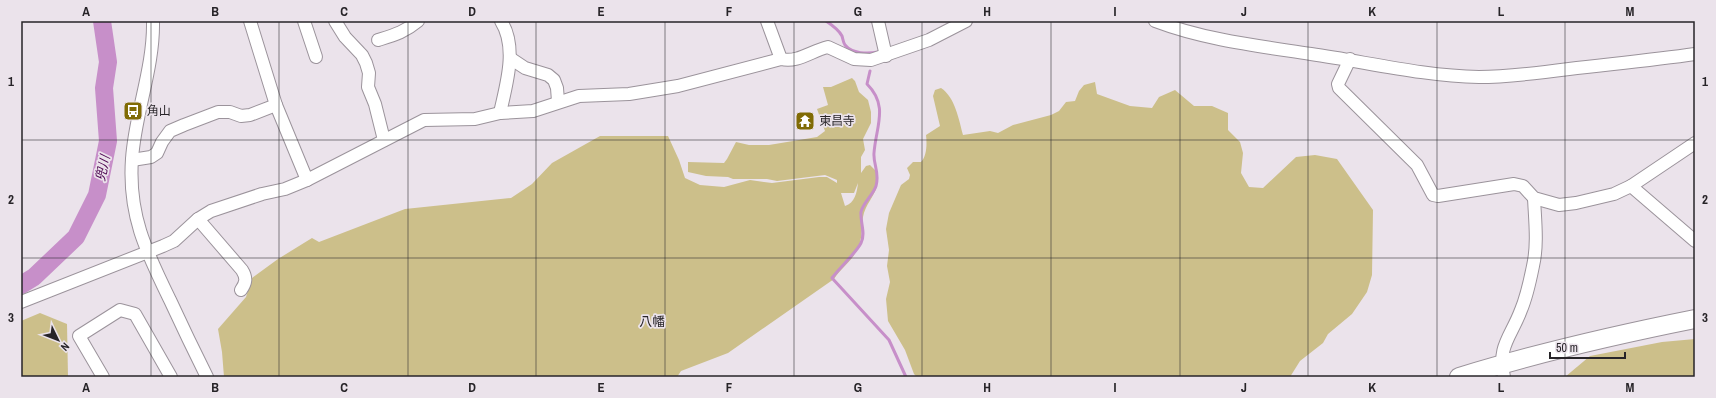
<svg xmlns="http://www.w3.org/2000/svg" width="1716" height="398" font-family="'Archivo Narrow','Noto Sans JP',sans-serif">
<rect width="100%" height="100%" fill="#ebe3eb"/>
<g fill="#ccbf8a" fill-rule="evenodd">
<path d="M852,78l3,3 4,11 9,8 3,12v11l-8,16 2,11 -4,7v16l5,-7 4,-1 6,6c0,4 2,10 1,15 -3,11 -12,19 -14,31 -2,11 0,22 -6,33 -5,11 -16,18 -23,29l-106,74 -47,18 -4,6h-453l-2,-25 -4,-23 28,-32 6,-19 26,-19 34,-21 7,4 86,-33 106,-11 21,-14 20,-21 48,-27h68l11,24 6,18 15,7 24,2 26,-7 22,3 47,-6h8l10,6v-3l-12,-5 -48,6 -10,-2h-34l-5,-2 -22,-1 -18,-4v-10l36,1 3,-4 9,-17 13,3h20l48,-8 8,-6 -8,-22 11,-4 -5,-18h8zM858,183c-1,9 -3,20 -13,23l-4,-13h13z"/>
<path d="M1095,82l2,12 33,12 22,2 7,-11 16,-7 19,16h18l16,7v17l12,12 3,11 -2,20 8,14 14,1 33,-31 19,-2 22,4 36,51 -1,65 -5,17 -15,22 -24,20 -5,9 -23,18 -10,16h-373l-3,-3 -9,-24 -17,-29 -2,-22 4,-17 -3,-16 2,-16 -3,-21 3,-16 12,-28 8,-6 1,-4 -3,-7 6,-6h8c6,-6 6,-19 5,-27l14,-9 -7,-30 2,-6 6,-2c14,9 18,32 22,47l27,-4 8,2 15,-8 38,-10 8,-4 7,-9 9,-1 4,-10 5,-6z"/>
<path d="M40,313l27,11 1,53h-47v-56z"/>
<path d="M1695,339v38h-130l25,-21 72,-14z"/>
</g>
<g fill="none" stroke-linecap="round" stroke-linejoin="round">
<g stroke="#c78fc9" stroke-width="3">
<path d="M826,21c6,4 13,9 16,15 1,3 1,6 3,9 7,9 23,9 33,7"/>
<path d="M870,71l-3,13c22,22 9,42 7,69 -1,11 6,20 2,33 -3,9 -13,17 -15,26 -1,10 5,21 0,31 -5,10 -21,24 -29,35l57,62 17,37"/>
</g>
<path stroke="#c78fc9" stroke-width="18" d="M21,285l13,-8 42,-40 21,-42 11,-54 -4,-53 4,-26 -6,-41"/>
<g stroke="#9b939b" stroke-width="14">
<g id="minor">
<path d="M153,21c1,47 -18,92 -21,138 -4,56 14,92 38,141 12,26 24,51 37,77"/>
<path d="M250,21l26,84 31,75"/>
<path d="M304,21l12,36"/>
<path d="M335,21l10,16 17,18 4,8 3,10 -1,14 7,17 9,36"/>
<path d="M767,21l14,38"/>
<path d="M878,21l8,35"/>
<path d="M1155,21c50,19 104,25 156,33 56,8 112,22 168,23 30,0 60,-4 90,-8 42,-5 84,-9 126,-15"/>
<path d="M378,40c16,-5 27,-8 40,-19"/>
<path d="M510,58l15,10 23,7 6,5 3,8 1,13"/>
<path d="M1350,59l-12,25 1,4 78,77 16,30 5,1 76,-12 9,2 11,12 25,7 17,-2 38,-9 17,-8 64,-43"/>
<path d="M500,113c6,-28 18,-65 1,-92"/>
<path d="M132,160l19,-3 6,-4 5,-11 8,-11 14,-6 34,-13h12l11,4 9,-1 26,-10"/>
<path d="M1631,186l64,55"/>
<path d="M198,219l44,51c5,8 4,13 -1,20"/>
<path d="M21,302l142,-56 11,-5 24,-22 13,-8 51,-17 23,-5 22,-9 117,-60 51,-1 25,-6 33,-2 46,-15 50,-2 49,-8 103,-27c17,4 30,-8 47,-12l26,12 17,1 58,-20 37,-19"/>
<path d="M103,377l-24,-41 41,-26 15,4 36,63"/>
<path d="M1504,377c-7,-31 7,-40 17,-67 6,-14 9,-29 12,-44 5,-22 2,-46 1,-68"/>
</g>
</g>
<g stroke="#9b939b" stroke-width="20">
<path id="highway" d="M1459,377c78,-24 156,-42 236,-58"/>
</g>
<use href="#minor" stroke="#fff" stroke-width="12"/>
<use href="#highway" stroke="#fff" stroke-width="18"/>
</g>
<path fill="none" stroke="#272428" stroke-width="1" stroke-opacity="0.55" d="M151,21v356M279,21v356M408,21v356M536,21v356M665,21v356M794,21v356M922,21v356M1051,21v356M1180,21v356M1308,21v356M1437,21v356M1565,21v356M21,140h1674M21,258h1674"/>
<defs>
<g id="bus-square" transform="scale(1)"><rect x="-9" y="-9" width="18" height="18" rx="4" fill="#806b05" stroke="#ebe3eb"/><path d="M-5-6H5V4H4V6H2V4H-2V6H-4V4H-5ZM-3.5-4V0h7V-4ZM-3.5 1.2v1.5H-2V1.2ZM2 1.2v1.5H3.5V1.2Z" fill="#fff"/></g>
<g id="temple-square" transform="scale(1)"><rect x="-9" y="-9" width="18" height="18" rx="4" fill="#806b05" stroke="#ebe3eb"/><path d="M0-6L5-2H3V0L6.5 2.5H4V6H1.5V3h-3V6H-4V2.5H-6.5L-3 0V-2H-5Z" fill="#fff"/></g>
</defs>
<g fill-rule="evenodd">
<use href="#bus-square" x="133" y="111"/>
<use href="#temple-square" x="805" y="121"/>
</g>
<g text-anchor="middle" stroke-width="3.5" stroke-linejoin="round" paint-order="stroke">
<g font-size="12" fill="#272428" stroke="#ebe3eb" text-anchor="start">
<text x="147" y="115">角山</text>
<text x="819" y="125">東昌寺</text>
</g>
<g font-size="13" font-style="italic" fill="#4c0450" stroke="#ebe3eb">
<text transform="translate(102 168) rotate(-78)" y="5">兜川</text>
</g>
<g font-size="13" fill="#272428" stroke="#ebe3eb">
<text x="652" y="326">八幡</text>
</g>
</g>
<rect width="1716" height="398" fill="none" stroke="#ebe3eb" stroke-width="44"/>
<g transform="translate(58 340) rotate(133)" stroke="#ebe3eb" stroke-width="3" paint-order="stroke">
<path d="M0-3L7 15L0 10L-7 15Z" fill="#272428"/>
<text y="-6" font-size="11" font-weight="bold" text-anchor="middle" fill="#272428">N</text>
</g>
<path d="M1550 352v6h75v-6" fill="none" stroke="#272428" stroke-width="2"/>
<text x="1556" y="352" font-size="12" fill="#272428" stroke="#ebe3eb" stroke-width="3" paint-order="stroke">50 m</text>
<rect x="22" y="22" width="1672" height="354" fill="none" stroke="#272428" stroke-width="1.5"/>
<g font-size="13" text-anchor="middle" font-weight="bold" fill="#272428">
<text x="86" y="16">A</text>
<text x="215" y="16">B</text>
<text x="344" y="16">C</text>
<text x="472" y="16">D</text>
<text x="601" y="16">E</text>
<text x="729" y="16">F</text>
<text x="858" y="16">G</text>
<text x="987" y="16">H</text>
<text x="1115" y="16">I</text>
<text x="1244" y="16">J</text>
<text x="1372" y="16">K</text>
<text x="1501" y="16">L</text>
<text x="1630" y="16">M</text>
<text x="11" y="86">1</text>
<text x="1705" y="86">1</text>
<text x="11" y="204">2</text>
<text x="1705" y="204">2</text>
<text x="11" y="322">3</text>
<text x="1705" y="322">3</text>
<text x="86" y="392">A</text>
<text x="215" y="392">B</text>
<text x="344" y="392">C</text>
<text x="472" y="392">D</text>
<text x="601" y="392">E</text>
<text x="729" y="392">F</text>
<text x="858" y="392">G</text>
<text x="987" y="392">H</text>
<text x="1115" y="392">I</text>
<text x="1244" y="392">J</text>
<text x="1372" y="392">K</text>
<text x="1501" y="392">L</text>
<text x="1630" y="392">M</text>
</g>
</svg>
